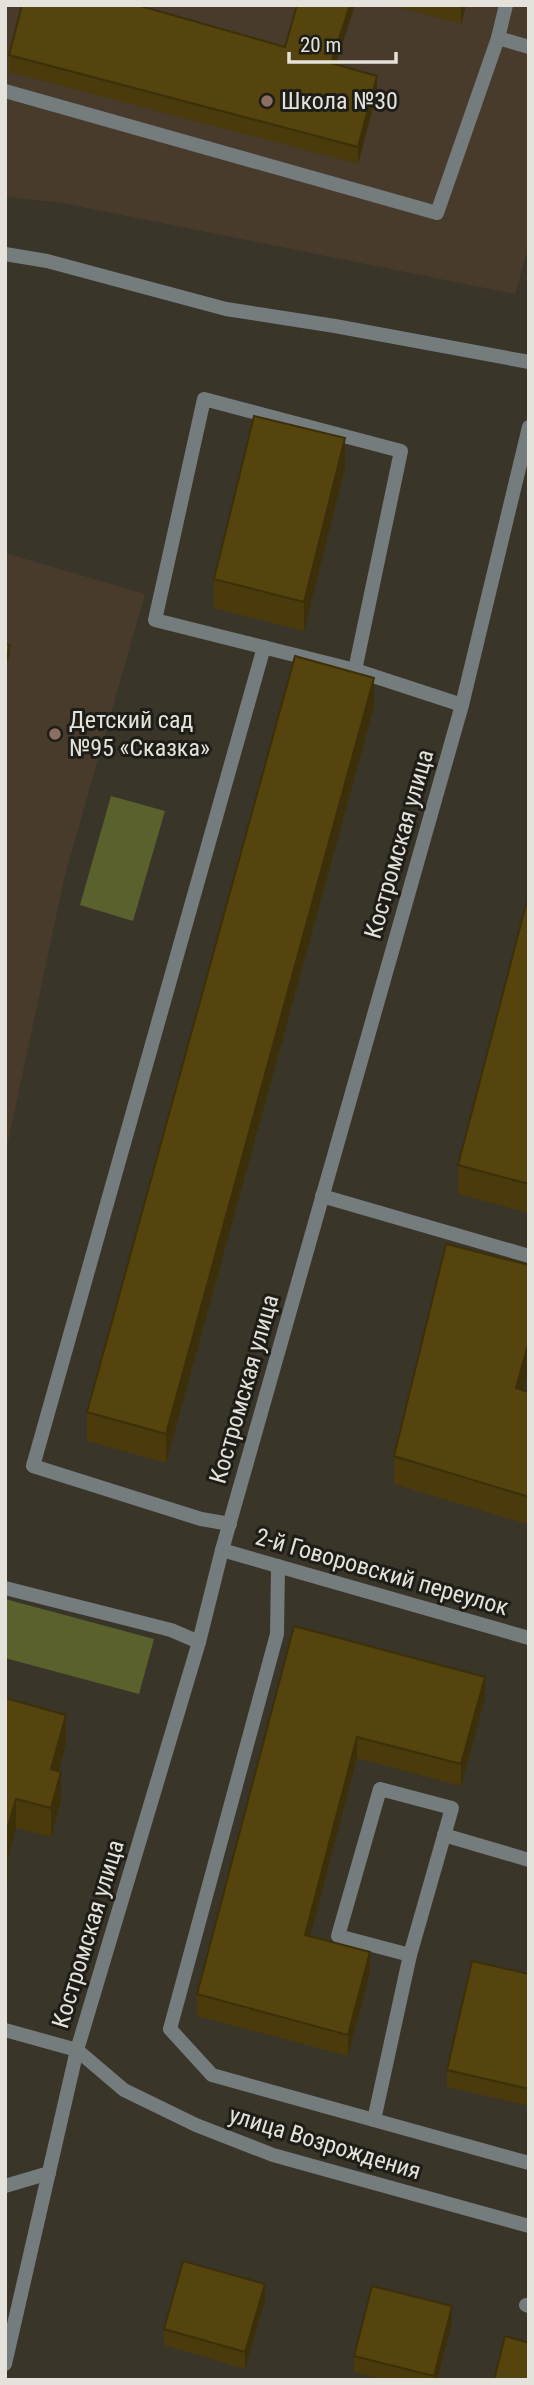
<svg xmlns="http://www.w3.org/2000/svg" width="534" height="2385" font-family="'Roboto Condensed',sans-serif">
<rect width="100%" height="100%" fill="#3a3529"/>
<g fill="#483b2c">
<path d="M5,5h524v240l-14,49 -453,-91 -57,-6z"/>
<path d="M5,553l140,41 -80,281 -59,276z"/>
</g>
<g fill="#5a612c">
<path d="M111,796l54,15 -32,110 -53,-16z"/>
<path d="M5,1599l149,40 -15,55 -134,-36z"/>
</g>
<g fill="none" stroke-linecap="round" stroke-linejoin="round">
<g stroke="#757c7e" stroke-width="14">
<path d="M498,38l8,-33"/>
<path d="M5,91l432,122 61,-175 31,9"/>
<path d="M5,254l42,7 179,48 109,17 194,36"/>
<path d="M355,670l46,-219 -197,-52 -49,221 200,50 107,35"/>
<path d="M322,1196l207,60"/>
<path d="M230,1524l-29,-5 -168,-53 231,-819"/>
<path d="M278,1566l-1,68 -107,395 42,46 162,45"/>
<path d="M5,1588l166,42 28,12"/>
<path d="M380,1789l72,19 -42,147 -72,-19z"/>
<path d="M444,1835l85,25"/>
<path d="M410,1955l-36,165 155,43"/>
<path d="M5,2186l44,-13"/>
<path d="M526,2305l3,1"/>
</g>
<g stroke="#757c7e" stroke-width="14">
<path d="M222,1550l307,88"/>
<path d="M5,2030l72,20 47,40 72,35 77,30 256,71"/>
<path d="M5,2364l72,-314 122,-408 23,-92 240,-845 67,-278"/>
</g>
</g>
<g fill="#4a3a0c">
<path d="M390,5h76l-5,19z"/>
<path d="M9,55l327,9 41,28 -19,72 -349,-92z"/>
<path d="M345,468l-41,163 -90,-23v-29z"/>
<path d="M374,707l-208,756 -79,-22v-29z"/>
<path d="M529,893v320l-71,-19v-29z"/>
<path d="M529,1265v104l-6,21 6,2v133l-135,-41v-28z"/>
<path d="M294,1626l191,72 -24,88 -104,-28 -47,178 60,37 -22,83 -151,-40v-22z"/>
<path d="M5,1698l61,46 -8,27 3,30 -10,36 -35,-9 -8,30v25z"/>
<path d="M529,1974v132l-82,-19v-17z"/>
<path d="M265,2300l-20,69 -81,-24v-16z"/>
<path d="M452,2323l-15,57h-54l-29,-8v-16z"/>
</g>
<g fill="#3c300a">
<path d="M350,5h5l-24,74v-16z"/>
<path d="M462,5h4l-5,19v-16z"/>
<path d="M377,76v16l-19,72v-17z"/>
<path d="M345,438v30l-41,163v-29z"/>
<path d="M10,645v9l-5,15v-9z"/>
<path d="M374,678v29l-208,756v-29z"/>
<path d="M529,1341v28l-13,47v-28z"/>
<path d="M485,1677v21l-24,88v-22z"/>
<path d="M66,1715v29l-15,54v-29z"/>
<path d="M357,1737v21l-52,198v-21z"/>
<path d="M61,1772v29l-10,36v-29z"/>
<path d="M16,1799v29l-8,30v25l-3,9v-55z"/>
<path d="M370,1952v21l-22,83v-21z"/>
<path d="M265,2284v16l-20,69v-17z"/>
<path d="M452,2306v17l-15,57h-3z"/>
</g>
<g fill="#56440e" stroke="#3c300a" stroke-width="2">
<path d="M22,5h115l148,42 12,-42h53l-19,58 46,13 -19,71 -349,-92z"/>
<path d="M254,416l91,22 -41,164 -90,-23z"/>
<path d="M5,644l5,1 -5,15z"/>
<path d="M295,656l79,22 -208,756 -79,-22z"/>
<path d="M529,893v291l-71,-19z"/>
<path d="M446,1244l83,21v76l-13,47 13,4v105l-135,-41z"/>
<path d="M294,1626l191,51 -24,87 -104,-27 -52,198 65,17 -22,83 -151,-41z"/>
<path d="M5,1698l61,17 -15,54 10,3 -10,36 -35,-9 -11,38z"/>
<path d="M472,1961l57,13v115l-82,-19z"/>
<path d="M183,2261l82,23 -20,68 -81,-23z"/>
<path d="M372,2286l80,20 -18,70 -80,-20z"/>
<path d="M505,2336l24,7v37h-35z"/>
</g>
<g fill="#8d6e63" stroke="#1f1d18" stroke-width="2.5">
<circle cx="267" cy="101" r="7"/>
<circle cx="55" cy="734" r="7"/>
</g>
<g text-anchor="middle" stroke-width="6" stroke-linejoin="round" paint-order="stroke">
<g font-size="24" fill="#e5e2db" stroke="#1f1d18" text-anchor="start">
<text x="281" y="109">Школа №30</text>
<text x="69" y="728">Детский сад<tspan x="69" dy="28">№95 «Сказка»</tspan></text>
</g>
<g font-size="24" fill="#e5e2db" stroke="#1f1d18">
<text transform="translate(399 844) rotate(-74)" y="8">Костромская улица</text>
<text transform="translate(244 1389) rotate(-74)" y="8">Костромская улица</text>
<text transform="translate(382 1572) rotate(16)" y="8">2-й Говоровский переулок</text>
<text transform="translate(88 1934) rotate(-73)" y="8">Костромская улица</text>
<text transform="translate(325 2143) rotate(17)" y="8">улица Возрождения</text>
</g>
</g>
<rect width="534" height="2385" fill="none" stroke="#e5e2db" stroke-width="14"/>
<path d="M289 52v10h107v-10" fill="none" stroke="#e5e2db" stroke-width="3.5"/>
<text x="300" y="52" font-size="21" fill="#e5e2db" stroke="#1f1d18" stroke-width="5" paint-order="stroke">20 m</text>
</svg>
